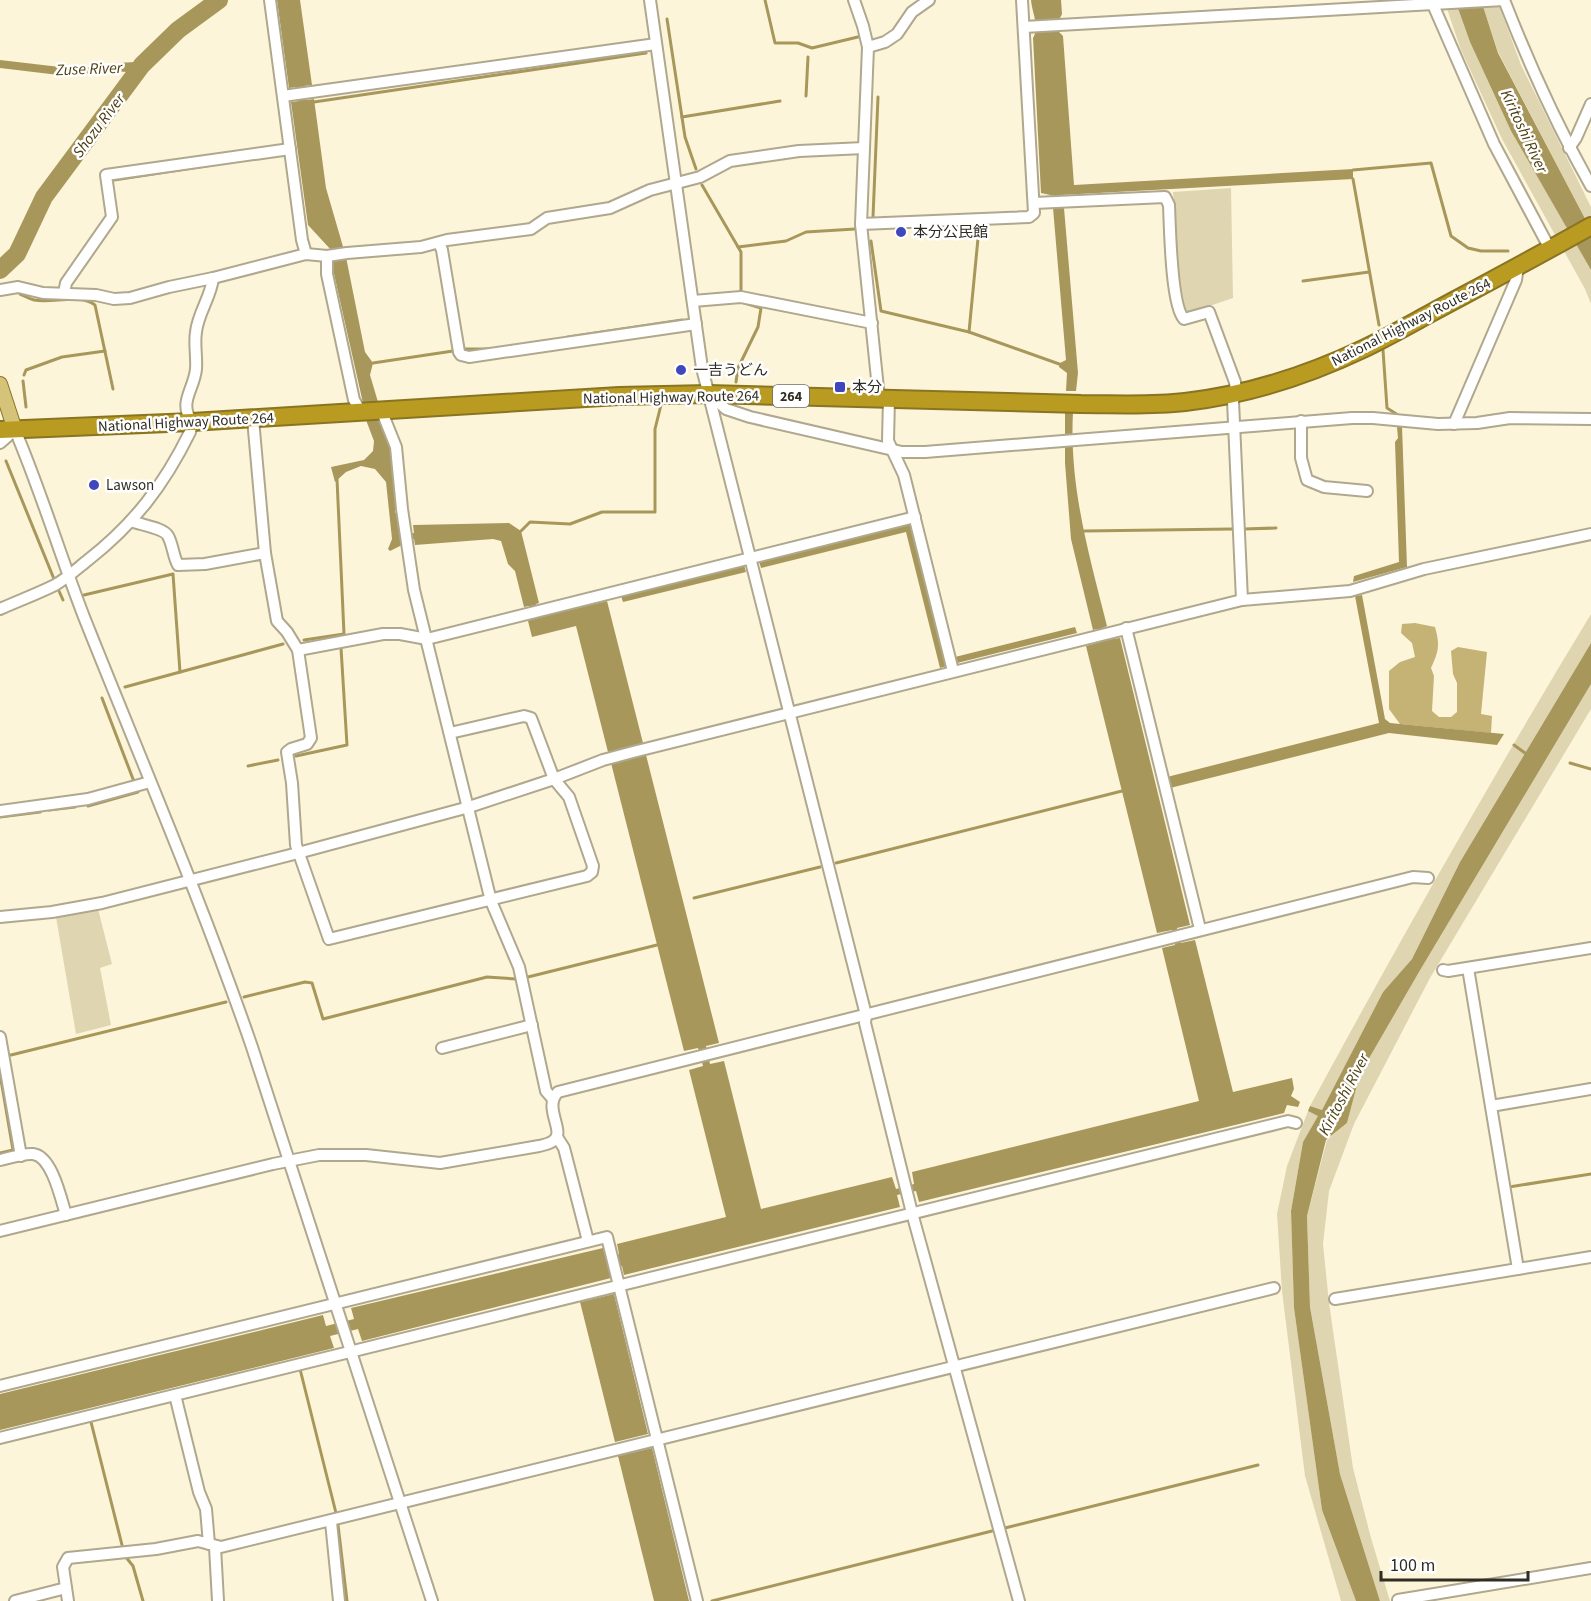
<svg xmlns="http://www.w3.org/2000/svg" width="1591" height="1601" font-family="'Source Sans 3','Noto Sans JP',sans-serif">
<rect width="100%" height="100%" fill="#fdf5da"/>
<g fill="#dfd5b0">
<path d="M1444,0h11l15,42 41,89 77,133 3,6v34l-6,-15 -83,-150 -41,-89z"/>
<path d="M1481,0h16l24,65 70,142v23l-93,-178z"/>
<path d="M1231,188l2,110 -47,16 -7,-23 -6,-99z"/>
<path d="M1591,614v29l-131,219 -48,97 -29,33 -61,118 -12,-4c90,-166 183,-330 281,-492z"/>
<path d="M1591,684v25l-161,269 -76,146 -25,67 -6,53 6,59 24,165 18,70 19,63h-10l-40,-127 -30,-167 -3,-91 20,-76 20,-17 13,-49 59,-102z"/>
<path d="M98,909l14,55 -12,4 11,57 -35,9 -20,-117z"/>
<path d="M1308,1111l11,5 -16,26 -12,69 3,97 28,202 34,91h-15l-36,-125 -23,-185 -5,-77 10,-48z"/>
</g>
<path fill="#c5b376" d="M1415,623l20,4c5,18 4,24 -4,41l3,8 -2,35 7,6h12l6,-5v-29l-4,-9 -2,-23 7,-4 29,5 -6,62 11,2 -1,17 -91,-9 -11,-15v-38l11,-9 15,-5 -3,-14 -11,-10 1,-9z"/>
<g fill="#a8975b">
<path d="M277,0h23l12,85 -8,1 2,14 8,-1 12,89 20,69 19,95 8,11 -3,12 8,27 -15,1 -29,-129 -2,-23 -24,-26 -17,-123 8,-1 -2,-14 -8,1z"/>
<path d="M1031,0h30l1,14 -3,6v12l4,4 11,149 279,-16v10l-292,16v13h3l14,165 -2,18h-10l1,-18 -8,-6 1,-4 6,-3 -13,-152h2v-12l-14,-3 -8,-155c7,-11 -1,-25 -2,-38z"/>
<path d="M1455,0h26l17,53 93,177v40l-80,-139 -41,-89z"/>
<path d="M0,60l77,9 40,-6 18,-1 -8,10 -14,-1 -46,5 -67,-8z"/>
<path d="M1065,411l8,1c-4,75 16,142 34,214l-4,2 3,12 14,-2 70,287 -13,3 4,15 14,-3 38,152 59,-14 2,11 -3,7 9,6 -2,5 -11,-2 -3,8 -365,89 -3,-11 -19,4 3,12 -276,68 -2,-9 -13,3 2,9 -249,63 -4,-12 -28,7 4,12 -334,82v-36l323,-79 3,11 28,-7 -3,-11 252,-60 3,9 13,-3 -2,-10 109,-27 -37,-147 14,-4 -5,-18 -14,3 -73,-288 14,-3 -2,-11 -15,3 -32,-126 -44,11 -4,-16 4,-2 -3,-13 -5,1 -9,-36 -7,-7 -7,-23 -8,-2 -78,6 -1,-6 -12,2v4l-12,6 -2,-2 4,-10 -6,-57 -11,-13 -14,-3 -15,6 -11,10 -4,-15 33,-7 9,-9 1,-10 -8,-21 14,-1 11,29 5,53 -1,11 3,4 3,18 13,-1 -1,-8 96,-2 12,8 18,72 -3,1 4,13 67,-16 36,142 -14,4 3,11 14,-3 73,288 -13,3 4,18 14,-3 37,148 131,-32 4,12 18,-5 -2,-12 287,-71 -37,-153 13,-3 -3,-15 -15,3 -71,-287 14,-4 -3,-13 -4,1 -22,-91 -6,-76z"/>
<path d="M1400,426h2l5,141 -54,15 1,-6 45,-14 -4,-120 3,-4 -1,-11z"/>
<path d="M911,523l36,143 -7,2 -34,-136 -145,36 -2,-7z"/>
<path d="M744,565l2,7 -123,30 -2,-6z"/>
<path d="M1362,595l23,124 5,4 114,11 -7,11 -108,-12 -219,55 -3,-11 212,-54 -24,-127z"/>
<path d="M1075,627l2,6 -120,30 -2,-6z"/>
<path d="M1591,643v41l-172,288 -59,102 -13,49 -21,17 -19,76 3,91 30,167 40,127h-24l-34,-91 -28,-202 -3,-97 12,-69 15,-26 -10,-5 2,-5 12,4 61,-118 29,-33 48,-97z"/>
<path d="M614,1294l34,140 -33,8 -35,-140z"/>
<path d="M652,1448l37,153h-35l-36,-145z"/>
</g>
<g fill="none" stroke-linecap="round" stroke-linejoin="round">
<g stroke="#a8975b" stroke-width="3">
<path d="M765,0l10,43h23l14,5 50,-12"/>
<path d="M667,19l18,118 11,32"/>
<path d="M806,96l2,-39"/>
<path d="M314,102l332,-49"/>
<path d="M682,117l98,-16"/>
<path d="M1353,170l78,-7 20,73 17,12 13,3h27"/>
<path d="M1353,179l26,146"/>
<path d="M114,180l111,-17"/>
<path d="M702,185l39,67v41"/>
<path d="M873,217l5,-120"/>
<path d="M871,241l10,70 88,21 93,33"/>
<path d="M738,247l48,-6 20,-9 49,-3"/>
<path d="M1303,281l66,-9"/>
<path d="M20,294c5,2 9,5 14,6 19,4 44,-7 61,5l18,84"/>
<path d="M969,332l10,-104"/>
<path d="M568,337l114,-17"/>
<path d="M465,349h25"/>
<path d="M1383,350l4,58 11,7"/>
<path d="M373,363l80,-12"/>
<path d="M24,375l2,-5 36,-13 43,-6"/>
<path d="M23,381l3,26"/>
<path d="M736,382l2,-14 20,-41 3,-19 -20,-6"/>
<path d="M6,461l48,118"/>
<path d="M1244,529l32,-1"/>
<path d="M521,531l9,-9 40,2 32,-12h53v-83l6,-24"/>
<path d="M1084,531l148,-2"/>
<path d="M59,591l4,9"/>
<path d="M84,595l89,-21 7,98"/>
<path d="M304,640l40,-6 -7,-155"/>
<path d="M125,687l158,-43"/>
<path d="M102,698l31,81"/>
<path d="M1514,745l11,8"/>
<path d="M296,756l51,-11 -6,-97"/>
<path d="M1570,763l21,6"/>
<path d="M248,766l30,-6"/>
<path d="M88,806l50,-14"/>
<path d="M49,810l26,-3"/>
<path d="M0,817l40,-5"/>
<path d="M836,863l286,-72"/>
<path d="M694,898l126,-31"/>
<path d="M528,977l129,-32"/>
<path d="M244,997l61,-15 7,1 11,36 164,-42 29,2"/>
<path d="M11,1055l215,-53"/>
<path d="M0,1074l13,76 -13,3"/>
<path d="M1509,1187l82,-13"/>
<path d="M300,1369l36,144"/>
<path d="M91,1422l31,123"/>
<path d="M338,1525l9,76"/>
<path d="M1005,1528l253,-63"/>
<path d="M125,1556l8,10 10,35"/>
<path d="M712,1601l280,-70"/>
</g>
<path stroke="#a8975b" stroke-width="18" d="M0,270l17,-16 27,-57 98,-132 36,-35 41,-30"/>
<g stroke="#afa88e" stroke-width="14">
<g id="minor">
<path d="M270,0l32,240 4,14"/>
<path d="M650,0l52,368 164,647 -1,8 47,190 107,388"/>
<path d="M854,0l9,26 5,21 -7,177 18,174"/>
<path d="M1431,0l63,144 56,105"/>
<path d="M1504,0c25,64 53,126 87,186"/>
<path d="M1024,27l480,-27"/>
<path d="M868,47l17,-5 12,-8 15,-22 17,-12"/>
<path d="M283,96l373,-52"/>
<path d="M1569,148l7,-10 15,-34"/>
<path d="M1034,203l131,-6 4,8c1,22 2,101 15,114l25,-7 26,70 1,10 -3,9 9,199"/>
<path d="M861,224l168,-7 5,-4 -12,-213"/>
<path d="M439,243l3,7 17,102 2,3 8,2 227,-33"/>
<path d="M327,256v18l27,126 8,13"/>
<path d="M0,290l18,-3 25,6 53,2 18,4 16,-1 39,-11 44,-9 93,-24 21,2 20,-3 74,-6 26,-7 84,-11 16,-11 63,-10 40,-18 50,-13 30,-16 69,-10 65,-3"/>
<path d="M64,293l2,-10 46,-66 -6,-42 184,-26"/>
<path d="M693,301l48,-4 131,26"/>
<path d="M709,394l17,15 24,8 152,35h23l427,-34h21l65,6 39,-1 33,-5 81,1"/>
<path d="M889,398l-1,43 16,34 49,196"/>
<path d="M382,412l14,35 6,62 12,81 77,311 28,66 27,124 6,7"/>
<path d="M253,419l12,134"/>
<path d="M1301,421v37l6,22 17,7 43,4"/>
<path d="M1454,424l62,-144 2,-13"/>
<path d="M0,443l15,-13c26,61 45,125 69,187 57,143 118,285 168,430l180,554"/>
<path d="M131,521c10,4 33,7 37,15 5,9 5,20 10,29l27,-1 60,-11 12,68 10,11 11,18 13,88 -4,6 -16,5 -4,3 5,31 4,62 33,94 258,-63 5,-4 1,-6 -24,-69 -15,-18 -23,-61 -7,-2 -74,17"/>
<path d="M0,609c18,-8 37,-15 55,-24 11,-6 23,-17 33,-25 46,-36 76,-75 102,-128l2,-10c-14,-20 2,-32 4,-53 1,-12 -2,-25 0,-37 2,-19 15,-35 17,-54"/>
<path d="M1126,628l74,301"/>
<path d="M298,650l85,-16h17l27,5 488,-122"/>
<path d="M0,811l88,-12 62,-17"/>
<path d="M0,917l52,-5 50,-9 196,-50 171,-46 85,-28 49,-19 30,-8 609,-152 108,-9 74,-22 167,-35"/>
<path d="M1468,968l50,301"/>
<path d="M1443,970l5,1 143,-23"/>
<path d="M0,1037l21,119"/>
<path d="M442,1048l90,-23"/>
<path d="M1491,1106l100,-17"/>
<path d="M557,1137l7,11 24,93"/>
<path d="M0,1160c10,-2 23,-7 33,-6 19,2 28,45 33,61"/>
<path d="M0,1231l273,-67 46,-9h47l74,8 99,-17c4,-1 10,-2 14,-5 14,-9 -11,-33 5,-49l855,-215 15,1"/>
<path d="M1335,1299l256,-42"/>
<path d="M0,1386l607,-149 90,364"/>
<path d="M175,1395l24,97 7,17 3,35"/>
<path d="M0,1438l1288,-317 8,2"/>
<path d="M331,1522l8,79"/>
<path d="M215,1547l3,54"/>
<path d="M1398,1600l193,-32"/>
<path d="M15,1601l51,-13"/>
<path d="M68,1601l-5,-34 5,-9 88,-9 42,-8 23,6 1053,-259"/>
</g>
</g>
<g stroke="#897422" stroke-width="16">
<path id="major" d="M0,384l15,46"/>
</g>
<g stroke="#897422" stroke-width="20">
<path id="highway" d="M0,430l192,-8 427,-26 89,-2 373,10c35,0 70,2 104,-2 61,-7 123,-27 178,-53 23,-11 46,-24 68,-36 54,-29 107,-57 160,-87"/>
</g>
<use href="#minor" stroke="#fff" stroke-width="10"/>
<use href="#major" stroke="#d5c37a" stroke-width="14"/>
<use href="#highway" stroke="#b99b21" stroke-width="16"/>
</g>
<g fill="#3f47bb" stroke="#fff" stroke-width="2">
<circle cx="901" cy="232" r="6"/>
<circle cx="681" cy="370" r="6"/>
<rect x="834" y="381" width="12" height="12" rx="3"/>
<circle cx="94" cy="485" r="6"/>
</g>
<g text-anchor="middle" stroke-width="5" stroke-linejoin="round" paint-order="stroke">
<rect fill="#fff" stroke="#6e6c65" stroke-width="1.5" x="773" y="385" width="36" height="22" rx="4.5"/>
<g font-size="14" font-weight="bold" fill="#302d23">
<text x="791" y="401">264</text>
</g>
<g font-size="15" fill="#302d23" stroke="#fff" text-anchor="start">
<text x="913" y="237">本分公民館</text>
<text x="693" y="375">一吉うどん</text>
<text x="852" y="392">本分</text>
<text x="106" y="490">Lawson</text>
</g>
<g font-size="15" fill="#302d23" stroke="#fff">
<text transform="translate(1411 322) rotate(-27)" y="5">National Highway Route 264</text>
<text transform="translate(671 397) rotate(-1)" y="5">National Highway Route 264</text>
<text transform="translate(186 422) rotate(-3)" y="5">National Highway Route 264</text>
</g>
<g font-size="16" font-style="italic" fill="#4c3f0f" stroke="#fff">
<text transform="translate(89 68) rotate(-2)" y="6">Zuse River</text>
<text transform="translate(98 125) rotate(-53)" y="6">Shozu River</text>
<text transform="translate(1525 131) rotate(65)" y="6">Kiritoshi River</text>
<text transform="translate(1343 1094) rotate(-62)" y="6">Kiritoshi River</text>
</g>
</g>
<path d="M1381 1571v9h147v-9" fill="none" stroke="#302d23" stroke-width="3"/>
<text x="1390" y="1571" font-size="18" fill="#302d23" stroke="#ffffff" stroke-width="4.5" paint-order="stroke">100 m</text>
</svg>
